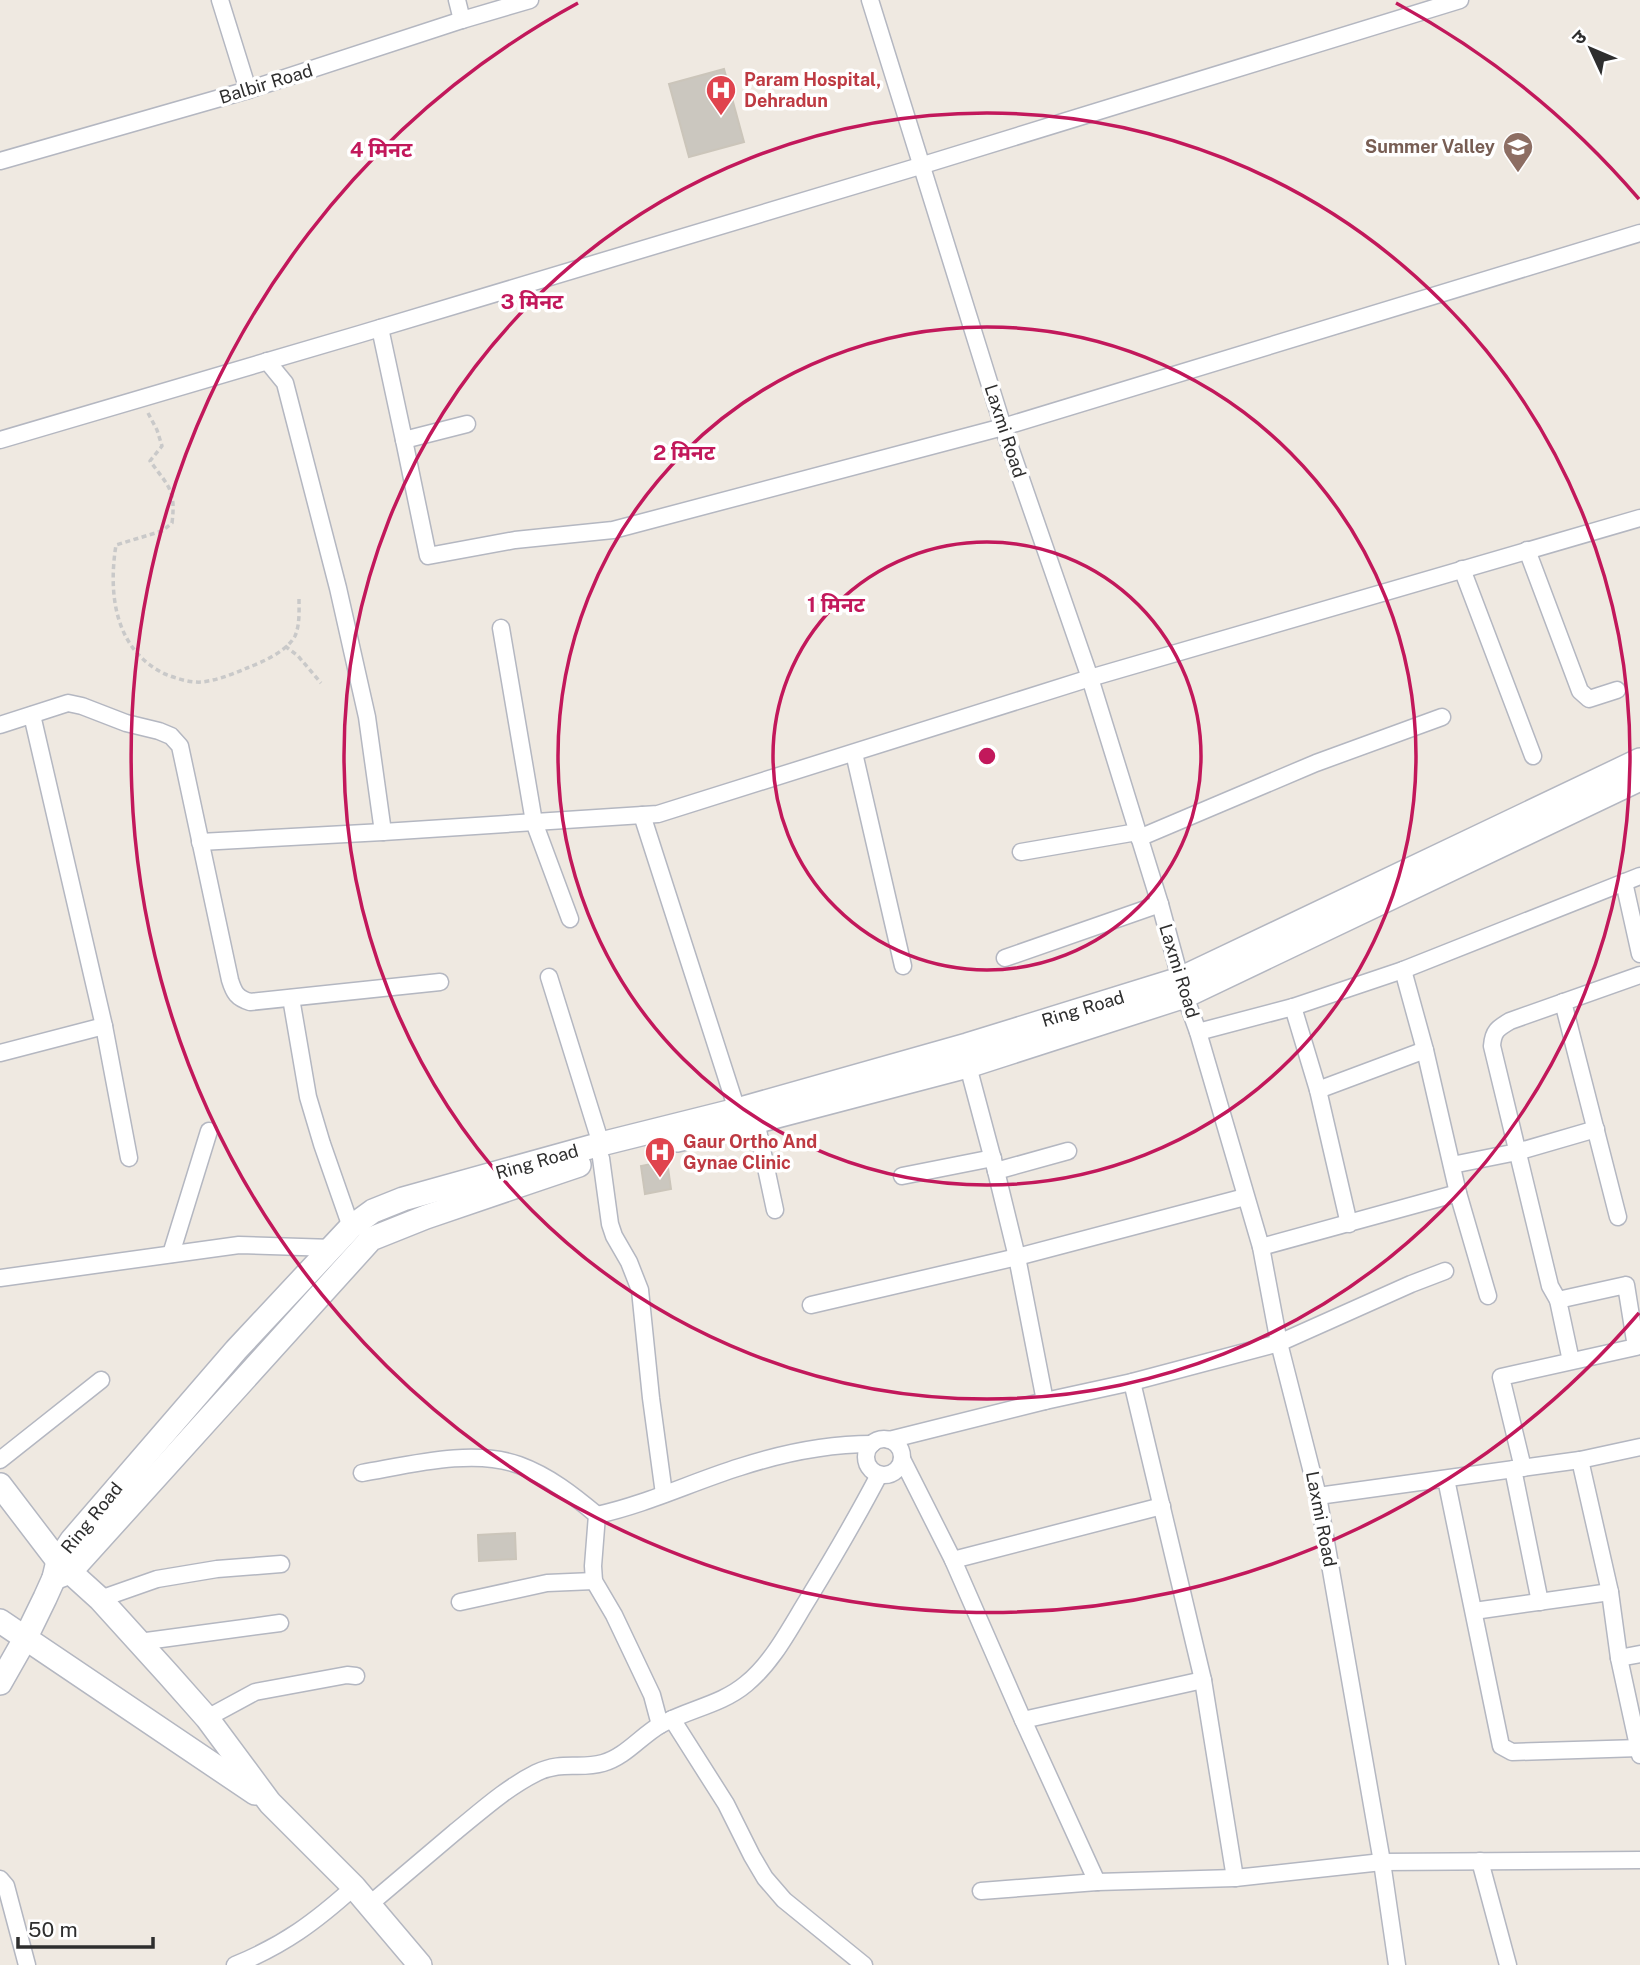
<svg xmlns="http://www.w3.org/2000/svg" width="1640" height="1965" font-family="'Public Sans','Noto Sans Devanagari',sans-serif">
<rect width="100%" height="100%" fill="#efe9e1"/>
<g fill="#cbc7bf" stroke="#cbc5ba" stroke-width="2">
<path d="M724,69l20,73 -55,15 -20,-73z"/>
<path d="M667,1161l4,28 -26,5 -4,-28z"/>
<path d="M515,1533l1,26 -37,2 -1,-26z"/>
</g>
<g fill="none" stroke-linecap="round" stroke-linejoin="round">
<g stroke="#b4b7c1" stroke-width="19">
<g id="street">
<path d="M220,0l28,90"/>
<path d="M457,0l5,20"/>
<path d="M870,0l133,427 87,251 70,226 25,92 13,36 63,215 18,96 39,153 64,366 15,103"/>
<path d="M0,161l248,-71 214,-70 68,-20"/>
<path d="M380,328l24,112 63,-16"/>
<path d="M267,361l18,22 53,205 29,129 16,115"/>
<path d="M0,440l360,-106 560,-168 540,-166"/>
<path d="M404,440l24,116 87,-16 98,-10 390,-103 637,-194"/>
<path d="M1527,550l53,141 9,8 28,-9"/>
<path d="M1462,569l71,187"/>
<path d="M501,628l33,194 36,97"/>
<path d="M32,715l72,311 25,132"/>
<path d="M0,725l68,-22 14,3 44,17 33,8 12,5 9,10 50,234c4,13 7,18 20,22l190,-20"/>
<path d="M854,753l49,213"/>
<path d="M642,815l95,295"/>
<path d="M1139,838l177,-75 126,-46"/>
<path d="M200,842l183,-10 275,-18 432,-136 550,-160"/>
<path d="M1021,852l116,-20"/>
<path d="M1624,882l16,72"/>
<path d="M1005,958l155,-54"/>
<path d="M1403,970l22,80 33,143 30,103"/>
<path d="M549,977l52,167"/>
<path d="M291,998l17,99 14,47 29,83"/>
<path d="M1563,1002l55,215"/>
<path d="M1293,1007l25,83 31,134"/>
<path d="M1198,1032l95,-25 110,-37 237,-94"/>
<path d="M0,1053l104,-27"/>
<path d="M968,1066l28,105 21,86 28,144"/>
<path d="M1318,1090l107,-40"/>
<path d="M756,1121l19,89"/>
<path d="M601,1158l9,66 4,12 15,26 11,28 11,108 13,96"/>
<path d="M1452,1165l65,-13 79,-23"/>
<path d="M996,1171l72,-20"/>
<path d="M902,1176l91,-18"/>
<path d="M1261,1247l197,-54"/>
<path d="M171,1254l38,-123"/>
<path d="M0,1278l239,-33 94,3"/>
<path d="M1558,1300l-8,-14 -58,-240c1,-15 6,-18 18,-25l130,-46"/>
<path d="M811,1305l206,-48 228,-60"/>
<path d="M1132,1382l71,298 32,198"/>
<circle cx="884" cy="1457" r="18"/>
<path d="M889,1440l156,-39 87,-19 147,-39 132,-59 34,-13"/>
<path d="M902,1459l51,101 70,160 74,162"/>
<path d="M0,1460l101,-80"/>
<path d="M1580,1460l30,132 9,66 21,97"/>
<path d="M1523,1468l-22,-91 135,-30 -10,-62 -68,15 13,61"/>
<path d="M1513,1469l27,133"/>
<path d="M362,1473c47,-8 111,-25 157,-8 30,11 54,30 78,50l-4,51 1,15 20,34 38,80 8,30"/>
<path d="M1446,1479l55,267 11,6 128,-4"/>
<path d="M1318,1496l262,-36 60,-13"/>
<path d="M597,1515c50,-11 95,-33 143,-48 43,-14 87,-23 132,-23"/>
<path d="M953,1560l209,-54"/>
<path d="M100,1599l57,-20 60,-10 64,-5"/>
<path d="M460,1602l87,-19 47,-2"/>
<path d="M1474,1611l136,-19"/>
<path d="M139,1642l141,-19"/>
<path d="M1619,1658l21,-4"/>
<path d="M207,1718l48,-26 92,-17 9,1"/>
<path d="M672,1719l54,85 26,52 13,22 19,22 80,65"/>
<path d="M1023,1720l180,-40"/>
<path d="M1480,1861l28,104"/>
<path d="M0,1879l6,7 21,79"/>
<path d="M981,1891l116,-9 138,-4 147,-16 258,-2"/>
<path d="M370,1904c28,-24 57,-48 85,-72 26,-21 51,-44 81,-59 27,-13 43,-3 67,-10 22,-6 38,-27 57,-38 28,-16 61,-20 86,-41 27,-22 44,-56 62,-85 25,-41 49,-82 71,-124"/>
<path d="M235,1965c49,-20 80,-43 119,-78"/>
</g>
</g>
<g stroke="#b4b7c1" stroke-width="26">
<g id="secondary">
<path d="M677,1140l62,-14 229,-60 217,-70 455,-217"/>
<path d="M0,1485l58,76 42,38 68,75 39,44 63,85 84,84 66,78"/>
<path d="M54,1578l16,-6 301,-333 55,-22 153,-52"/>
<path d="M0,1621l255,172"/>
<path d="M0,1683l25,-44 20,-41 9,-20 4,-17 14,-21 164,-190 115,-123 22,-16 30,-12 198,-55 136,-34 230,-65 213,-66 460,-219"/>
</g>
</g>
<g stroke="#c9c9c9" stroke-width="3.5" stroke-dasharray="5 3.5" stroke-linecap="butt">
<path d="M148,413l9,17 5,16 -12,15c19,26 26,29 22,62l-10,8 -46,14c-8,50 -1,105 49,129 10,4 25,9 37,8 16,-2 31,-8 45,-14 16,-6 40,-17 48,-32 5,-11 4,-26 4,-37"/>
<path d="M285,646l13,10 23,27"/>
</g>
<use href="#street" stroke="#fff" stroke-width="16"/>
<use href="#secondary" stroke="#fff" stroke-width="23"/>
</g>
<g fill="none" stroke="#c2185b" stroke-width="3.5">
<circle cx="987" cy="756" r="214"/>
<circle cx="987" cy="756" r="429"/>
<circle cx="987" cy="756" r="643"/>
<path d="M1639 1313A857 857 0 1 1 578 3M1396 3A857 857 0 0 1 1639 199"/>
</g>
<defs>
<g id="hospital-pin" transform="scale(1.575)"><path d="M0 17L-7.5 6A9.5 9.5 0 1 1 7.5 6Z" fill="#e0444e" stroke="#fff"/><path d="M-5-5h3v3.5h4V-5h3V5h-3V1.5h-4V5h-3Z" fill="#fff"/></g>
<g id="school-pin" transform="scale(1.575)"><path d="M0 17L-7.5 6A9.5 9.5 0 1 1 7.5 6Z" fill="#8d6e63" stroke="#fff"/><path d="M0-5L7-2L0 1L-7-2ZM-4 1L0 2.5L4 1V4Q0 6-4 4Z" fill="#fff"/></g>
</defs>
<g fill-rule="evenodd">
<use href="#hospital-pin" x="721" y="90"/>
<use href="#school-pin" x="1518" y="147"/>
<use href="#hospital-pin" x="660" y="1152"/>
</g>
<g text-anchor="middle" stroke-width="7" stroke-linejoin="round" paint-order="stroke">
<g font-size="18" font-weight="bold" fill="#be3a42" stroke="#fff" text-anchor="start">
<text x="744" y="86">Param Hospital,<tspan x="744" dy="21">Dehradun</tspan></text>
<text x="683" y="1148">Gaur Ortho And<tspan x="683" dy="21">Gynae Clinic</tspan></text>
</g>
<g font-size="18" fill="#2e2e2e" stroke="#fff">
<text transform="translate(266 84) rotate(-17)" y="6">Balbir Road</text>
<text transform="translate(1005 431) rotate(72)" y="6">Laxmi Road</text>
<text transform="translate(1179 971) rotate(73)" y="6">Laxmi Road</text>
<text transform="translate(1083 1009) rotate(-17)" y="6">Ring Road</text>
<text transform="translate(537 1162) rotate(-16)" y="6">Ring Road</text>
<text transform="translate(92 1518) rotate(-51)" y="6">Ring Road</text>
<text transform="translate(1321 1519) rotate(79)" y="6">Laxmi Road</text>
</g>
<g font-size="18" font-weight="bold" fill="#785e54" stroke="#fff" text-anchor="end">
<text x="1495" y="153">Summer Valley</text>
</g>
</g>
<circle cx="987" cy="756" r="10" fill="#c2185b" stroke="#fff" stroke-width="3.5"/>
<g font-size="21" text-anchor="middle" font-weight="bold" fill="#c2185b" stroke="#fff" stroke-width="7" stroke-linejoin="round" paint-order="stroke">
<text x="381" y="157">4 मिनट</text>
<text x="532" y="309">3 मिनट</text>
<text x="684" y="460">2 मिनट</text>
<text x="836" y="612">1 मिनट</text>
</g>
<g transform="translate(1591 49) rotate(314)" stroke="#ffffff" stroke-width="5" paint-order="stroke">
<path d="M0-5L12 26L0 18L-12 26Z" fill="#2e2e2e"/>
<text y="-10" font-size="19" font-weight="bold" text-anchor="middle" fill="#2e2e2e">उ</text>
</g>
<path d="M18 1937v10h135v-10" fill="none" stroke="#2e2e2e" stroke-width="3.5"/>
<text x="28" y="1937" font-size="21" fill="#2e2e2e" stroke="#ffffff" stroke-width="5" paint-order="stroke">50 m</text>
</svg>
